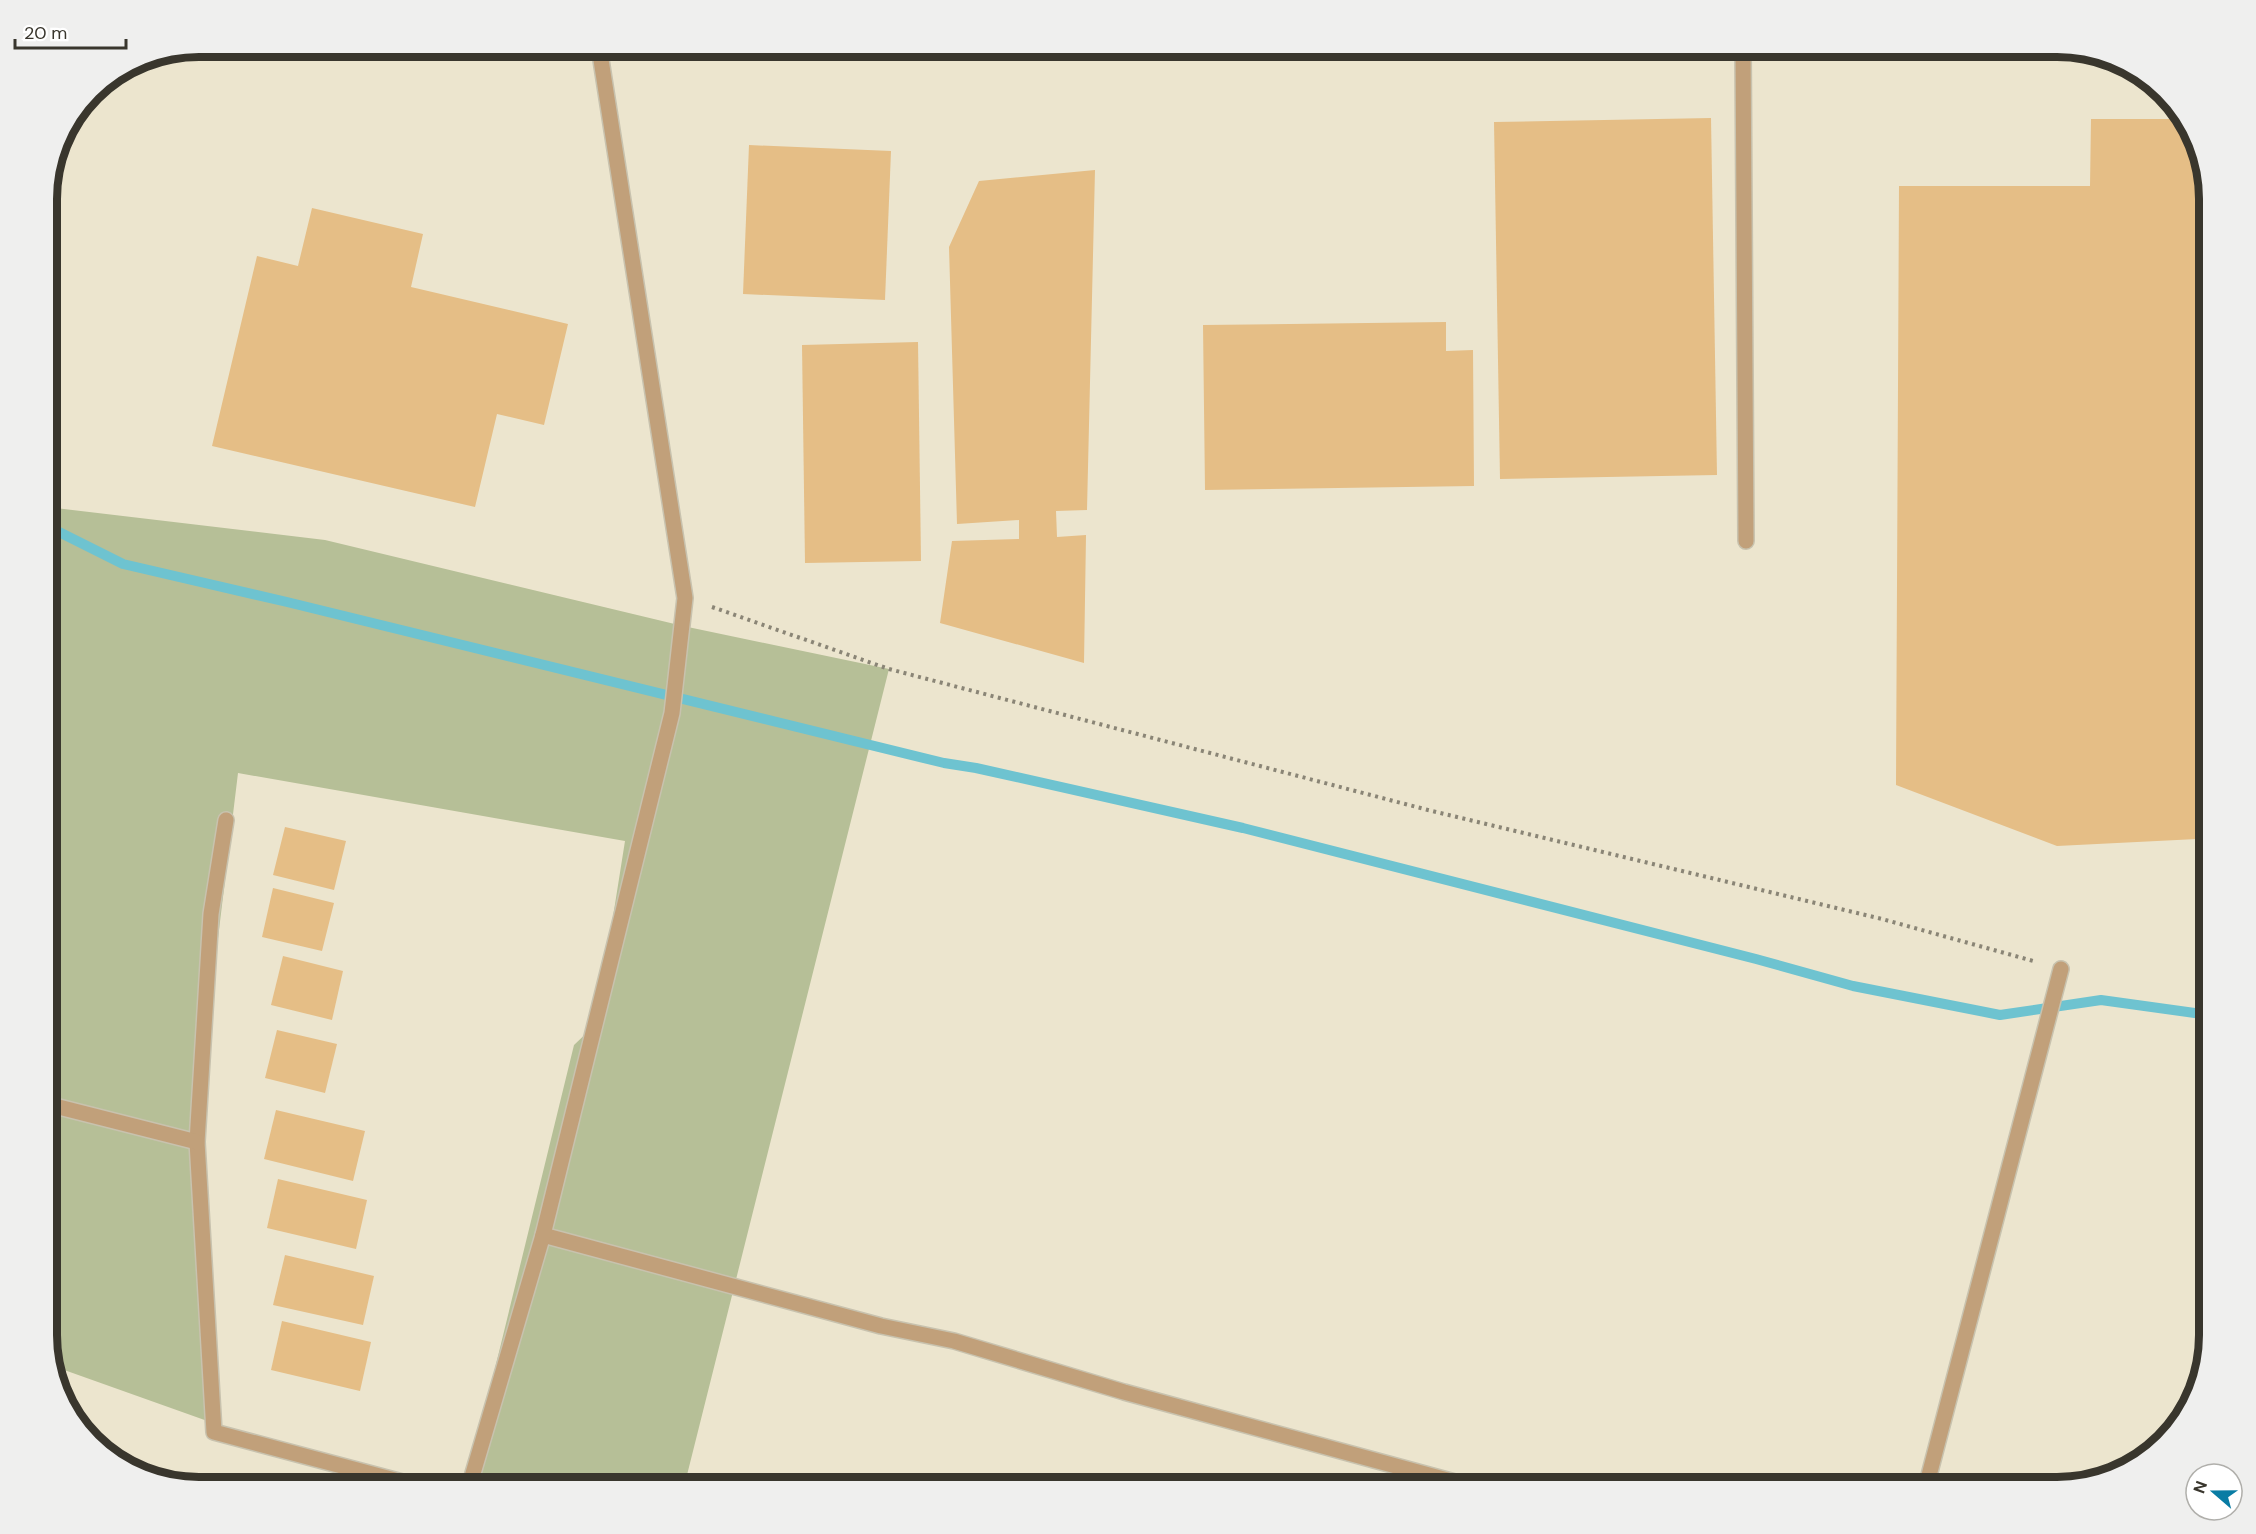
<svg xmlns="http://www.w3.org/2000/svg" width="2256" height="1534" font-family="'DM Sans',sans-serif">
<rect width="100%" height="100%" fill="#ece5ce"/>
<path fill="#b6bf97" d="M47,507l278,33 358,86 206,43 -205,818h-218l108,-442 22,-21 29,-183 -387,-68 -39,322 14,328 -160,-57 -6,-21z"/>
<g fill="none" stroke-linecap="round" stroke-linejoin="round">
<path stroke="#6ec3d0" stroke-width="10" d="M47,526l76,38 164,38 657,161 32,5 267,60 513,131 97,27 147,29 101,-15 108,15"/>
</g>
<g fill="#e5be86">
<path d="M1711,118l6,357 -217,4 -6,-357z"/>
<path d="M2091,119h94l4,4 20,76v599l-13,1 1,40 -140,7 -161,-61 3,-599h191z"/>
<path d="M749,145l142,6 -6,149 -142,-6z"/>
<path d="M1095,170l-8,340 -31,1 1,26 29,-2 -2,128 -144,-40 12,-82 67,-2v-19l-62,4 -8,-277 30,-66z"/>
<path d="M312,208l111,26 -12,53 157,37 -24,101 -47,-11 -22,93 -263,-61 45,-190 41,10z"/>
<path d="M1446,322v29l27,-1 1,136 -269,4 -2,-165z"/>
<path d="M918,342l3,219 -116,2 -3,-218z"/>
<path d="M285,827l61,14 -12,49 -61,-15z"/>
<path d="M273,888l61,15 -12,48 -60,-14z"/>
<path d="M283,956l60,15 -11,49 -61,-15z"/>
<path d="M277,1030l60,14 -12,49 -60,-15z"/>
<path d="M276,1110l89,21 -12,50 -89,-22z"/>
<path d="M278,1179l89,21 -11,49 -89,-21z"/>
<path d="M285,1255l89,21 -11,49 -90,-20z"/>
<path d="M282,1321l89,21 -11,49 -89,-21z"/>
</g>
<g fill="none" stroke-linecap="round" stroke-linejoin="round">
<g stroke="#c8c2ae" stroke-width="18">
<g id="minor">
<path d="M195,47h47"/>
<path d="M1743,47l3,494"/>
<path d="M226,820l-15,94 -14,228 17,290 207,55"/>
<path d="M47,1104l150,38"/>
<path d="M543,1235l338,91 73,15 170,51 349,95"/>
<path d="M469,1487l74,-252 129,-522 13,-115 -86,-551"/>
<path d="M1926,1487l135,-518"/>
</g>
</g>
<path stroke="#8a8576" stroke-width="4" stroke-dasharray="3 4.5" stroke-linecap="butt" d="M712,607l177,62 539,141 454,109 155,43"/>
<use href="#minor" stroke="#c1a07a" stroke-width="15"/>
</g>
<path d="M0 0H2256V1534H0ZM199 57H2057A142 142 0 0 1 2199 199V1335A142 142 0 0 1 2057 1477H199A142 142 0 0 1 57 1335V199A142 142 0 0 1 199 57Z" fill="#efefee" fill-rule="evenodd"/>
<path fill="none" stroke="#39362d" stroke-width="8" d="M199 57H2057A142 142 0 0 1 2199 199V1335A142 142 0 0 1 2057 1477H199A142 142 0 0 1 57 1335V199A142 142 0 0 1 199 57Z"/>
<g transform="translate(2214 1492) rotate(290)"><circle r="28" fill="#ffffff" stroke="#b0afab" stroke-width="1.5"/>
<path d="M0-4.5L10 22L0 15L-10 22Z" fill="#097ca4"/>
<text y="-9" font-size="16" font-weight="bold" text-anchor="middle" fill="#39362d">N</text>
</g>
<path d="M15 39v9h111v-9" fill="none" stroke="#39362d" stroke-width="3"/>
<text x="24" y="39" font-size="18" fill="#39362d" stroke="#ffffff" stroke-width="4.5" paint-order="stroke">20 m</text>
</svg>
